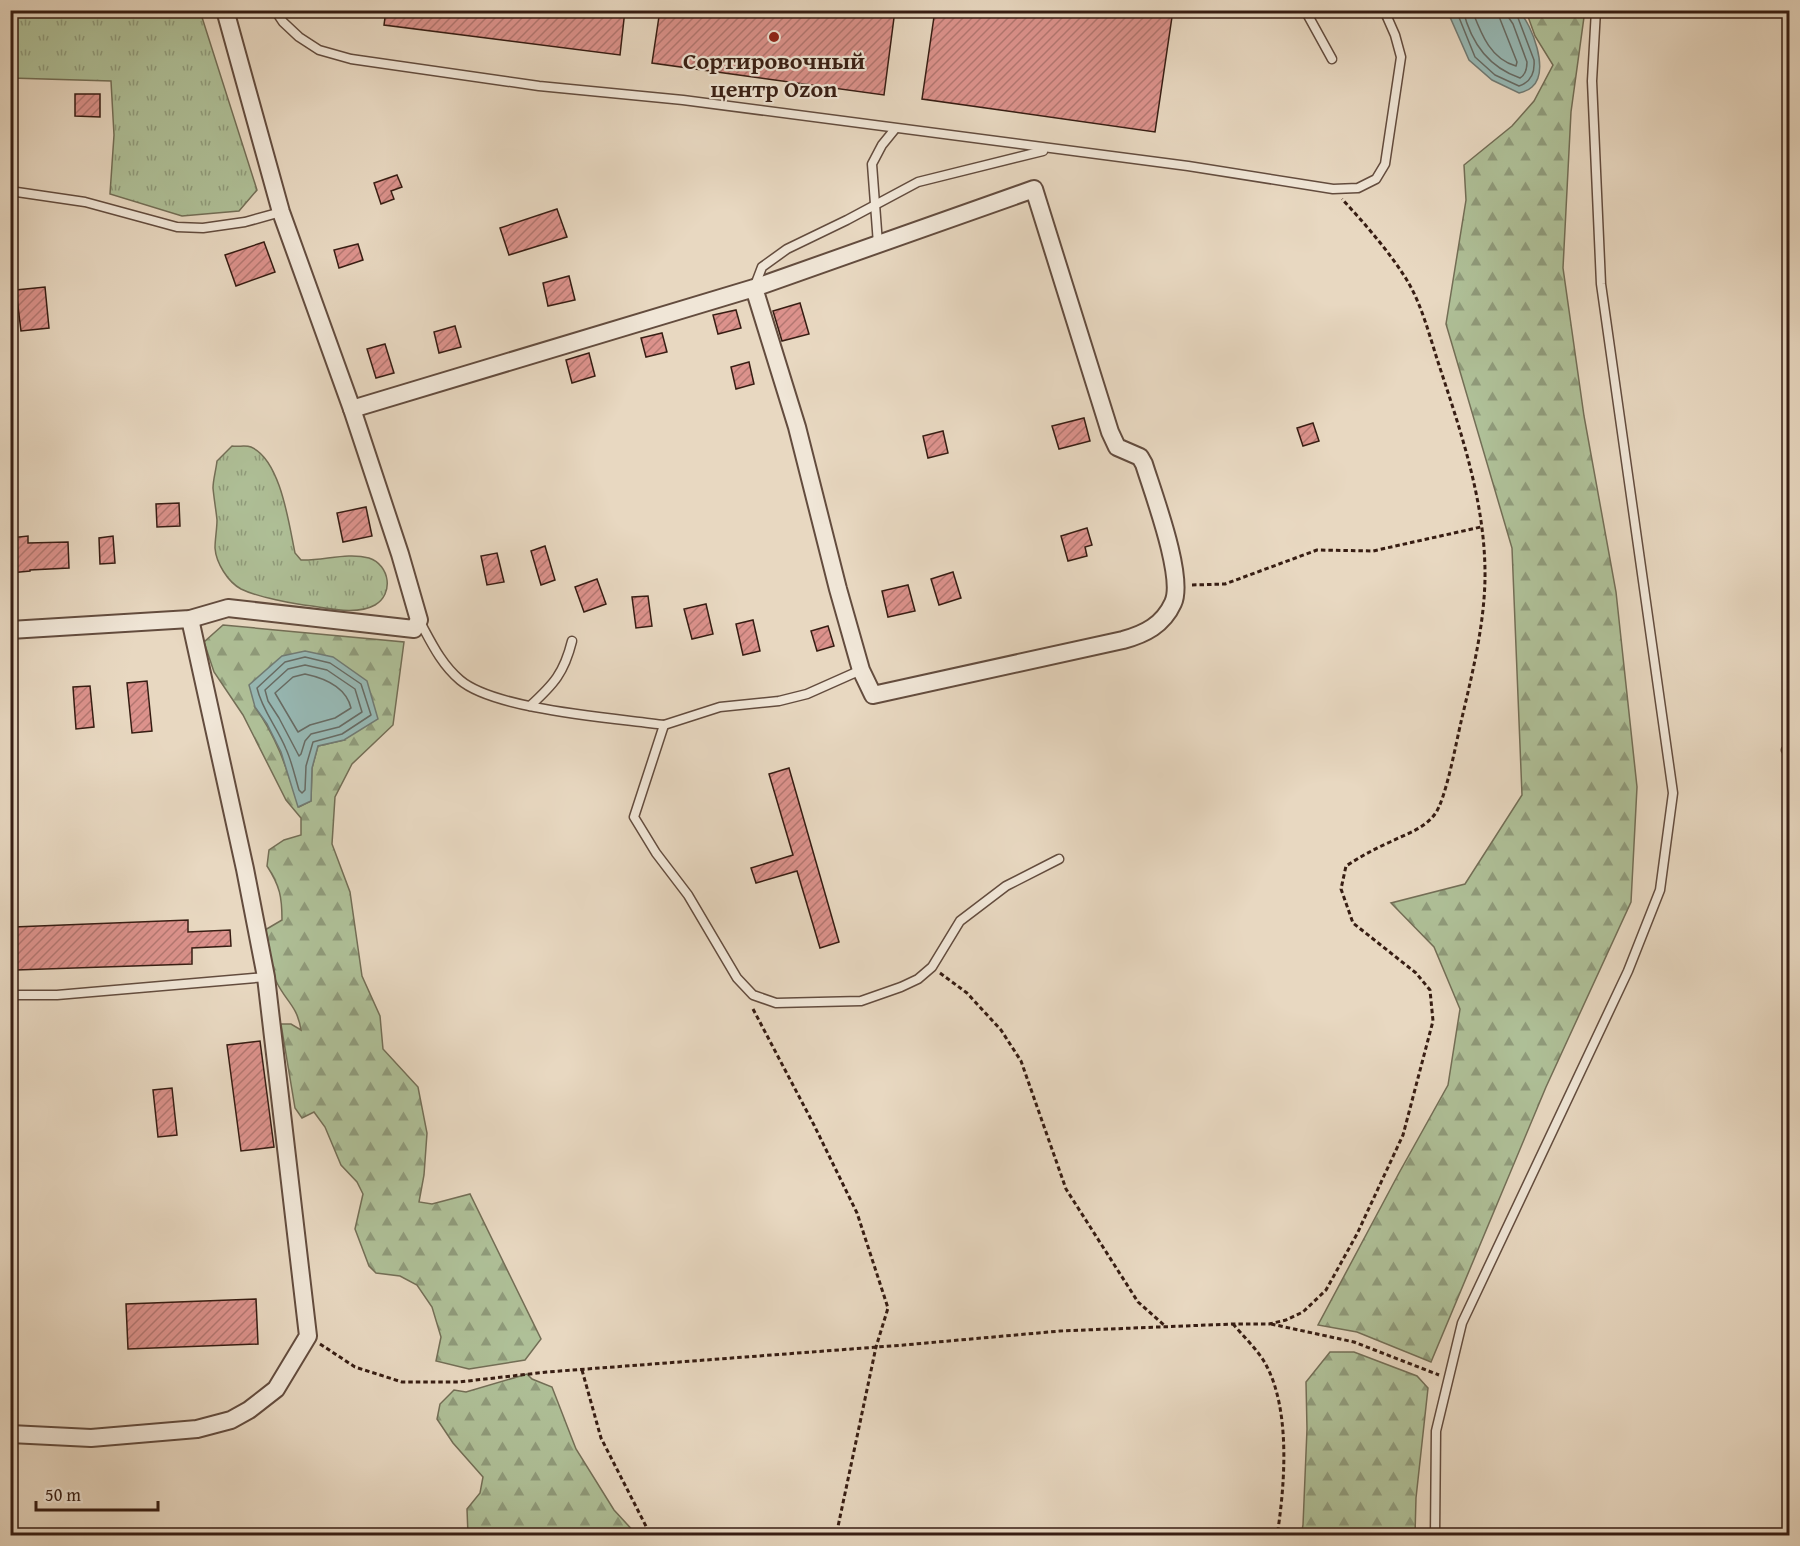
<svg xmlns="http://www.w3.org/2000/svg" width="1800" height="1546" font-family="'Gentium Book Plus',serif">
<defs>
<pattern id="grass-tufts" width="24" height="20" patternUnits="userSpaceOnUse" patternTransform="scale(1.5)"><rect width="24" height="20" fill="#afc098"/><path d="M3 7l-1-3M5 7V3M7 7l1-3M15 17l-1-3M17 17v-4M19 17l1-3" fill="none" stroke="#8f9b7b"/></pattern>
<pattern id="forest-firs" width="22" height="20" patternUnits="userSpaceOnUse" patternTransform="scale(1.5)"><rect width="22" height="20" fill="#afc098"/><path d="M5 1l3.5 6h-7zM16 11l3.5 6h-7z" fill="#8f9b7b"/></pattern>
<pattern id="building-hatch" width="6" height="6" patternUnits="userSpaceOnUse" patternTransform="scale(1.5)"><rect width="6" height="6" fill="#dc928c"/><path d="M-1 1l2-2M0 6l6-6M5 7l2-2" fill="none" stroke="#b37771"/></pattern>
</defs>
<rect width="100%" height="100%" fill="#e8d8c1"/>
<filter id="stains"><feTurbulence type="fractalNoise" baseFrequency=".00333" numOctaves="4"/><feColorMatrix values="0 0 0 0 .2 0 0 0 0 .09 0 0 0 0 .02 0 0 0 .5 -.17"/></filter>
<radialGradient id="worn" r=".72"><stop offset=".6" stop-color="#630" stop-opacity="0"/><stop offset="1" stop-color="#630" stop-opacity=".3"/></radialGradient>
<g fill="url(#grass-tufts)" stroke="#736e56" stroke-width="1.5">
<path d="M11,10l189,1 57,179 -18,21 -57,5 -72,-22 4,-59 -3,-54 -100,-3z"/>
<path d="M232,446c6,1 14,-1 19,1 30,13 38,78 44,106l6,7c22,1 46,-8 68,-2 21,7 25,36 6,47 -18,10 -43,4 -63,1 -18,-2 -55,-9 -71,-17 -13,-7 -25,-26 -26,-41 0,-9 2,-19 2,-28 -1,-10 -3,-21 -4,-32 0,-8 3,-18 4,-27z"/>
</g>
<g fill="url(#forest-firs)" stroke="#736e56" stroke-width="1.5" fill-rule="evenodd">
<path d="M1526,11h25l33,6 -13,95 -8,156 21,148 32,176 21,195 -6,115 -85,185 -115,275 -74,-30 -39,-7 81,-152 49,-88 12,-76 -26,-62 -43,-44 74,-19 57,-89 -10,-247 -66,-224 20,-124 -2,-35 48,-39 22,-25 19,-36 -18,-29z"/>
<path d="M223,625l181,17 -11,83 -41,39 -17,33 -3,47 18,48 12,84 18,40 3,33 35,38 9,46 -3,42 -5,27 13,2 38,-10 71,145 -16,21 -56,9 -33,-8 5,-24 -9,-30 -15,-22 -17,-9 -24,-3 -7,-7 -14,-37 8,-35 -6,-12 -16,-17 -16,-38 -11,-15 -12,6 -7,-10 -14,-84h10l10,6c-4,-25 -15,-28 -25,-49 -8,-15 -8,-35 -11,-51l17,-10c0,-23 -2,-34 -15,-54l2,-16 15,-10 17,-5v-17l-15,-18 -43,-85 -29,-43 -10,-30zM255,707l89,33 -26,6 -6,22 -1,33 -12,6c-12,-37 -21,-68 -44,-100z"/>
<path d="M1330,1352h24l63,24 11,12 -12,110 -1,37h-114l2,-10 4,-96 -1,-47z"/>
<path d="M527,1374l5,5 20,8 24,62 38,61 23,25h-169l-1,-26 13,-16 3,-16 -30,-34 -16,-24 3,-15 14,-14 12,2z"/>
</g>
<g fill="#97b9b5" stroke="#717b74" stroke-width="1.5">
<path d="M1450,11h69c13,14 31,60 13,76 -3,3 -9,5 -13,6l-27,-13 -23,-20 -19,-43z"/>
<path d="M305,651l28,6 34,24 11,38 -34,21 -26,6 -6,22 -1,33 -13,6 -17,-55 -14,-28 -12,-17 -6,-22 33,-29z"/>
</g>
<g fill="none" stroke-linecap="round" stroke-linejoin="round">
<g stroke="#676b64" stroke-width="1.5">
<path d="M1456,10l19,47 20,18 24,11c12,-4 16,-14 15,-26l-19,-50"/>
<path d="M1463,10c8,33 25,57 57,68 5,-3 7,-10 7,-16l-14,-38 -4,-6 -1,-8"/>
<path d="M1472,10c9,23 18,49 44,56l1,-4 -17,-43 -1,-9"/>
<path d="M305,657l25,6 31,21 10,31 -29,19 -29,8 -7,24 -1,24 -3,3 -3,-3c-4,-13 -7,-28 -13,-41 -9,-22 -24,-39 -29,-61l28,-26z"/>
<path d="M305,665l22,5 28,19 7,23 -23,15 -28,7 -6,7 -4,13 -2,2 -20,-38 -11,-17 -3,-11 23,-21z"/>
<path d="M305,674c19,4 41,13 46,34l-16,10 -25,7 -12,7 -23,-39 18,-16z"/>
</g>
</g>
<g fill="url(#building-hatch)" stroke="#371d13" stroke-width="1.5">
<path d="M386,10h239l-5,45 -236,-30z"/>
<path d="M660,10h235l-11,85 -232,-32z"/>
<path d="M935,10h238l-18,122 -233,-33z"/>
<path d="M75,94h25v23l-25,-1z"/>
<path d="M397,175l5,12 -11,4 3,8 -13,5 -7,-21z"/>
<path d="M557,209l10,28 -58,18 -9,-27z"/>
<path d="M264,242l11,30 -39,14 -11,-31z"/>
<path d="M358,244l5,16 -24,8 -5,-18z"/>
<path d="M569,276l6,24 -27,6 -5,-23z"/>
<path d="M45,287l4,41 -28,3 -5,-41z"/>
<path d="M800,303l9,31 -27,7 -9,-30z"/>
<path d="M736,310l5,18 -23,6 -5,-19z"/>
<path d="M455,326l6,21 -22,6 -5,-21z"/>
<path d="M662,333l5,19 -21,5 -5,-19z"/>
<path d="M385,344l9,29 -18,5 -9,-29z"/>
<path d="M589,353l6,23 -23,7 -6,-23z"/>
<path d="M749,362l5,22 -18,5 -5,-22z"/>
<path d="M1084,418l6,23 -31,8 -7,-23z"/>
<path d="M1313,423l6,18 -16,5 -6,-18z"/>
<path d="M943,431l5,22 -20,5 -5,-22z"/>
<path d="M179,503l1,23 -23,1 -1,-23z"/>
<path d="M366,507l6,29 -29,6 -6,-29z"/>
<path d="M1087,528l5,17 -7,2 2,9 -19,5 -7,-25z"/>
<path d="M28,536v7l40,-1 1,26 -39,2v1l-20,2v-35z"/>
<path d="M113,536l2,27 -15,1 -1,-26z"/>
<path d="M545,546l10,34 -14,5 -10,-34z"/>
<path d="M497,553l7,29 -17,3 -6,-29z"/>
<path d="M953,572l8,26 -22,7 -8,-26z"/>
<path d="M597,579l9,25 -22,8 -9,-25z"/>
<path d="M908,585l7,26 -27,6 -6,-26z"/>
<path d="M648,596l4,30 -16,2 -4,-31z"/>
<path d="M706,604l7,30 -21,5 -8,-30z"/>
<path d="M753,620l7,31 -17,4 -7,-31z"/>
<path d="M828,626l6,20 -17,5 -6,-20z"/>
<path d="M147,681l5,50 -20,2 -5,-50z"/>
<path d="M90,686l4,41 -18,2 -3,-42z"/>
<path d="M789,768l50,174 -19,6 -23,-77 -41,12 -5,-15 42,-13 -24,-81z"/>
<path d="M188,920v12l42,-2 1,16 -39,2v16l-176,6v-16l-6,1v-16l4,-1v-11z"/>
<path d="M260,1041l14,106 -33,4 -14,-106z"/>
<path d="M172,1088l5,47 -19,2 -5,-47z"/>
<path d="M256,1299l2,45 -130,5 -2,-45z"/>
</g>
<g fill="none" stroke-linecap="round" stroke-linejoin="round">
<g stroke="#634c3e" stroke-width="11">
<g id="service">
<path d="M275,10l8,12 16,15 20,13 32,9 188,27 144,14 505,66 145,23 25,-1 18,-9 9,-15 16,-107 -6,-22 -11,-25"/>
<path d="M1305,10l27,49"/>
<path d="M10,191l75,11 92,25 26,1 42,-6 36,-10"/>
<path d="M878,244l-6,-80 10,-19 13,-16"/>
<path d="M754,288l8,-21 25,-18 60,-29 71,-38 125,-31"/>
<path d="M419,620c12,22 22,44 41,60 35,30 155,38 204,45l-30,92 22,36 32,42 49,83 16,17 23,8 85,-2 40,-14 17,-8 14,-12 28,-46 46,-35 53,-27"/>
<path d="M530,706c24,-22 34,-33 42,-65"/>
<path d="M664,725l56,-18 59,-6 28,-7 54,-24"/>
<path d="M1786,750l4,-1"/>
<path d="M10,995h47l209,-18"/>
<path d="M1435,1536l1,-105 26,-108 166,-352 32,-81 13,-97 -72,-509 -9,-203 4,-71"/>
</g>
</g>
<g stroke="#634c3e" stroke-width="20">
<g id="minor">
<path d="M352,409l402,-121 280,-99 76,243 7,15 23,10 4,7c9,29 41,114 29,139 -10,22 -28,31 -50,37l-250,55 -12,-25 -23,-81 -41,-162 -43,-139"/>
<path d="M10,630l180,-11 38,-11 186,21 5,-9 -19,-66 -48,-145 -71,-197 -56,-202"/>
<path d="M10,1434l81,4 106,-9 34,-9 18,-10 27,-21 32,-53 -42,-359 -21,-108 -55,-250"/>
</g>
</g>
<g stroke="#371d13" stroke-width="3" stroke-dasharray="4.5 3" stroke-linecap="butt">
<path d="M1192,585l33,-1 92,-34 56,1 108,-24"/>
<path d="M940,973l27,20 34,37 20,31 45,128 72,113 26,23"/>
<path d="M753,1009l61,116 43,88 31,95 -12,39 -40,189"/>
<path d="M1233,1324c10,12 24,25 32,39 26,46 20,122 12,173"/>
<path d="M1271,1324l83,18 85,33"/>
<path d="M320,1344l35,23 47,15h57l88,-10 357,-27 156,-14 173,-7h36l17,-4 17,-8 23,-22 31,-56 46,-99 30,-114 -3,-31 -14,-17 -63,-50 -12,-34 5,-23c14,-9 28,-17 44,-24 16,-8 34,-13 45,-28 11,-15 21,-71 26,-92 11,-47 23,-95 24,-143 1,-75 -24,-147 -47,-217 -9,-28 -17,-60 -33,-85 -18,-28 -40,-53 -63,-78"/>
<path d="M582,1370l19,68 50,98"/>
</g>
<use href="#service" stroke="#f0e6d7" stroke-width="8"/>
<use href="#minor" stroke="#f0e6d7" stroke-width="16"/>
</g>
<circle fill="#8f2418" stroke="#f0e6d7" stroke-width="2" cx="774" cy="37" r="6"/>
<g text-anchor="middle" stroke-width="4.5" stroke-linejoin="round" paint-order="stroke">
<g font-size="24" font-weight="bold" fill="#371d13" stroke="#f0e6d7">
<text x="774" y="69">Сортировочный<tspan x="774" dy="28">центр Ozon</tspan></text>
</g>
</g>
<rect width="1800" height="1546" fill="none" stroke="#e8d8c1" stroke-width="36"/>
<rect x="12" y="12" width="1776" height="1522" fill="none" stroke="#371d13" stroke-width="3"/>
<rect x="18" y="18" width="1764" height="1510" fill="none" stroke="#371d13" stroke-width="1.5"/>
<path d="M36 1501v9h122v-9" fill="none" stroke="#371d13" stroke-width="3"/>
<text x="45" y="1501" font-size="18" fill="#371d13" stroke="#f0e6d7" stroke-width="4.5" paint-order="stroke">50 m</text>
<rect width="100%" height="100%" filter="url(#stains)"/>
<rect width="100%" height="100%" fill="url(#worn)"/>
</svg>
